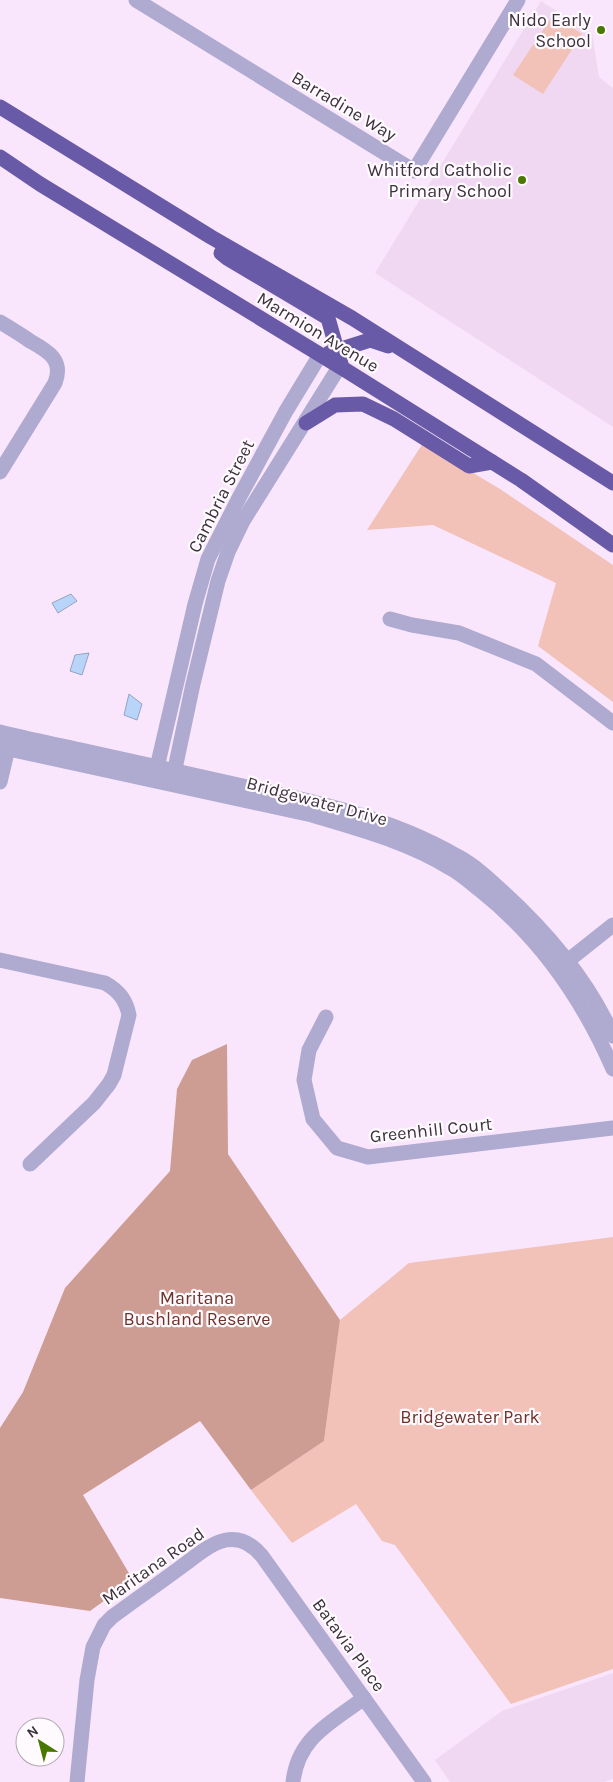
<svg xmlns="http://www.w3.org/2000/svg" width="613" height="1782" font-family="Karla,sans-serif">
<rect width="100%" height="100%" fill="#fae6fc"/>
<g fill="#f0d8f2">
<path d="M541,1l51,32 7,44 14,11v339l-238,-154z"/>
<path d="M613,1673v106l-9,3h-154l-15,-22 67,-49z"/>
</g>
<g fill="#f2c1b8">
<path d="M553,15l29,19 -39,60 -30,-19z"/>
<path d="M423,443l77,46 113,76v137l-75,-56 18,-63 -123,-58 -66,5z"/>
<path d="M613,1237v432l-102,35 -116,-159 -13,-4 -26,-37 -64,39 -41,-53 73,-49 16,-121 69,-57z"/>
</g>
<path fill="#cd9d93" d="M227,1044l1,110 112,166 -16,121 -73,49 -51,-69 -117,74 50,85 -43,31 -90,-13v-170l23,-36 42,-104 105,-117 7,-82 15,-29z"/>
<g fill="#b9d4f9" stroke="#93a4c0">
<path d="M71,594l6,7 -19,12 -6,-10z"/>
<path d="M89,653l-7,22 -12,-4 5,-16z"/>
<path d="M129,694l13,10 -5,16 -13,-5z"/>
</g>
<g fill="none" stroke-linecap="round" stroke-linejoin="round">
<g stroke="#afaad0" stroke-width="15">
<path d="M136,0l278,171 104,-171"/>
<path d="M0,322c10,6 20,12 30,19 18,10 34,19 25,42l-55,89"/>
<path d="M390,619l22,6 47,8 77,31 77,59"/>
<path d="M0,732c27,7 54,12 81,18 54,12 108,24 162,36 74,16 148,32 214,70 17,9 31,22 45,35 45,41 86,89 111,145"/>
<path d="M0,747l312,68c47,14 96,27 138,53 11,6 21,15 31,23 59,47 102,109 132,178"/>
<path d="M155,776l40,-172 13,-45 32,-63 46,-85 34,-56"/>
<path d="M173,778l20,-94 25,-103 10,-29 15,-31 98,-157"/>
<path d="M0,782l10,-42"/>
<path d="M0,960l105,23c14,8 21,17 24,32l-15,60 -5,9 -15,19 -64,61"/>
<path d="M560,967l53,-42"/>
<path d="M326,1017l-17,33 -5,30 9,39 24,29 31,9 245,-29"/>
<path d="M77,1782l10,-102 6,-33 11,-22 8,-8c23,-17 46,-33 69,-50 13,-9 29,-24 45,-27 16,-3 27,5 36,16l162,226"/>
<path d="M293,1782c5,-45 38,-59 71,-84"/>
</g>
<g stroke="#695aa8" stroke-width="15">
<path d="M0,107l211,130 141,81 261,165"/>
<path d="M0,157l40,27 307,187 174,109 92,65"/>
<path d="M221,253l6,5 101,60 13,46"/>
<path d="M329,353l41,-13 18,6"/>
<path d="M306,423l29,-18 28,-1 31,15 75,47 23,-4"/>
</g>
</g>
<g fill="#487800" stroke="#fefafe" stroke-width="2">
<circle cx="601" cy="30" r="5"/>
<circle cx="522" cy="180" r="5"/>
</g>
<g text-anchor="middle" stroke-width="4.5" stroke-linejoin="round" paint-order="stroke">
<g font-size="18" fill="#3b333b" stroke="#fefafe" text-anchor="end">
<text x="591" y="26">Nido Early<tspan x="591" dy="21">School</tspan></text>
<text x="512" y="176">Whitford Catholic<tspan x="512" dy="21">Primary School</tspan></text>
</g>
<g font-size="18" fill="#3b333b" stroke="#fefafe">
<text transform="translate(344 106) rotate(31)" y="6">Barradine Way</text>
<text transform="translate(318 332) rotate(31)" y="6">Marmion Avenue</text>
<text transform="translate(221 496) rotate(-63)" y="6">Cambria Street</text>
<text transform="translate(317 801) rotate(15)" y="6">Bridgewater Drive</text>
<text transform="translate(431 1130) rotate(-6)" y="6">Greenhill Court</text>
<text transform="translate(153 1566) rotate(-35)" y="6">Maritana Road</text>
<text transform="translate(349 1645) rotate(54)" y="6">Batavia Place</text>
</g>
<g font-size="18" fill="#6f3127" stroke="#fefafe">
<text x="197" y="1304">Maritana<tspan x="197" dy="21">Bushland Reserve</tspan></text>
<text x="470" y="1423">Bridgewater Park</text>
</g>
</g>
<g transform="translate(40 1742) rotate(324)"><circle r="24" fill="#fefafe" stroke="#b0aab0"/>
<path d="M0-4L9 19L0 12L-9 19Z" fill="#487800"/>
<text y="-8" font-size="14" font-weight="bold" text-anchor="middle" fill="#3b333b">N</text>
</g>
</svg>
